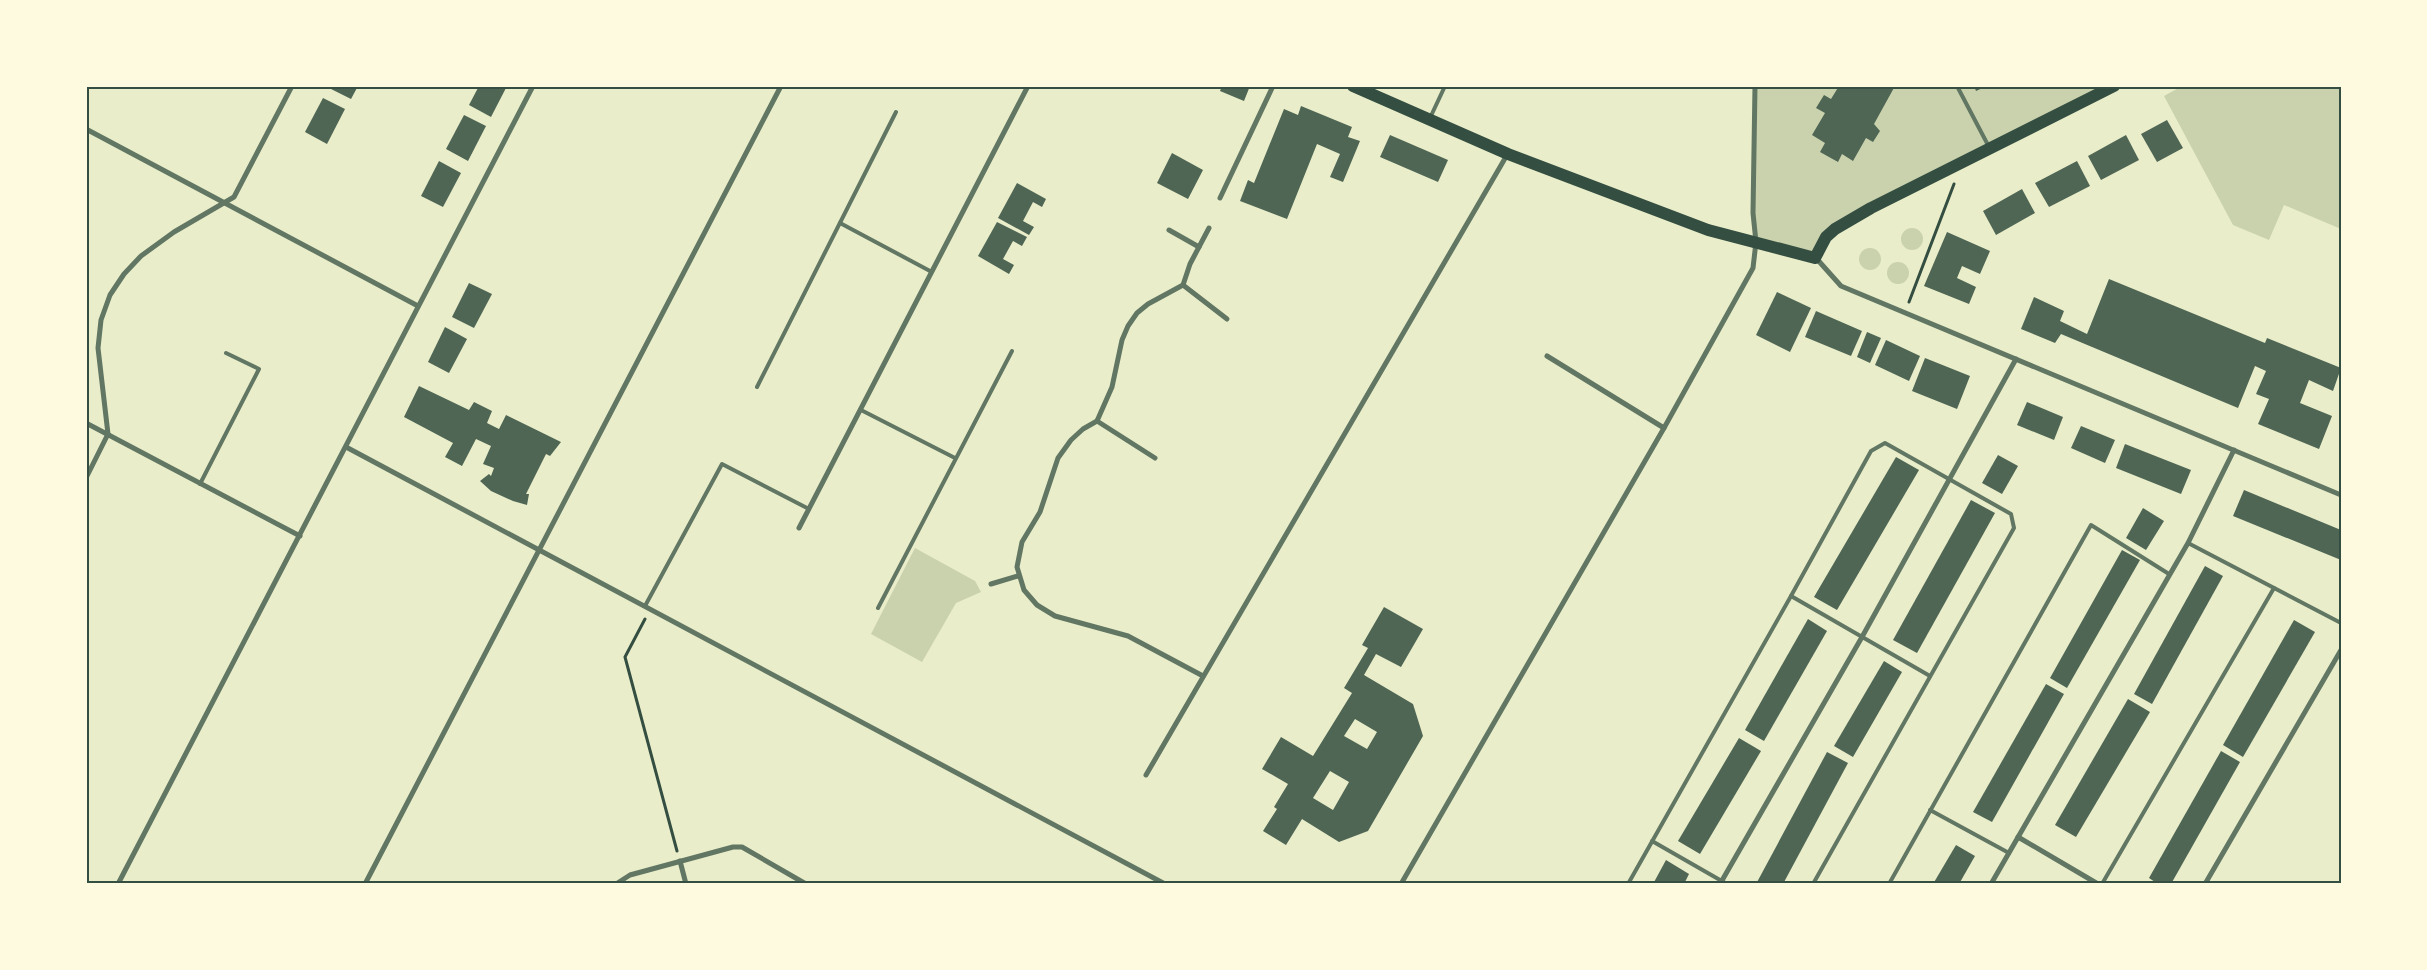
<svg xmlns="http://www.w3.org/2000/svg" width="2427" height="970" font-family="'Golos Text',sans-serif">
<rect width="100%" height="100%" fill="#e9edc9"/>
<g fill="#cad2ad">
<path d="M1755,86h359l-279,143 -20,29 -59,-16 -3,-29z"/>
<path d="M2182,86h159v143l-57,-24 -15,35 -36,-15 -69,-129z"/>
<circle cx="1912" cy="239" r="11"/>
<circle cx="1870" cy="259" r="11"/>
<circle cx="1898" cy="273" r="11"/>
<path d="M915,548l60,33 6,11 -25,11 -34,59 -51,-28z"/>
</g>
<g fill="#4f6655" fill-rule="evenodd">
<path d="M330,86h28l-7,13 -22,-11z"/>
<path d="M479,86h28l-16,31 -22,-12z"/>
<path d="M1222,86h28l-6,15 -24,-10z"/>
<path d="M1839,86h56l-21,38 6,7 -7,11 -7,-4 -13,23 -11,-7 -4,8 -18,-10 5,-9 -13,-8 13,-22 -9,-5 8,-13 7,4z"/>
<path d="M1974,86h13l-11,5z"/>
<path d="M323,98l22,11 -18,35 -22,-12z"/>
<path d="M1301,106l51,21 -4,10 12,4 -17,41 -13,-5 10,-23 -23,-10 -30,75 -47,-18 8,-21 6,3 30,-74 14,6z"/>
<path d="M464,115l22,11 -18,35 -22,-12z"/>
<path d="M2167,120l16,28 -26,14 -16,-28z"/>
<path d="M1390,135l58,25 -10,22 -58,-25z"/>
<path d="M2126,135l13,25 -38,20 -13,-24z"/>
<path d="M1172,153l31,17 -15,29 -31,-16z"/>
<path d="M439,161l22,12 -18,34 -22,-11z"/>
<path d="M2077,161l13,25 -41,21 -14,-24z"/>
<path d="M1017,183l29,16 -4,8 -9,-5 -10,19 11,6 -5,8 -31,-17z"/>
<path d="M2022,189l13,24 -39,22 -13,-24z"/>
<path d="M997,222l30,15 -5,9 -9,-5 -10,18 11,6 -5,9 -31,-18z"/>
<path d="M1947,232l43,19 -10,23 -18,-8 -5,12 19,9 -7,17 -45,-18z"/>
<path d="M2109,279l156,64 2,-5 74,30 -8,23 -24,-11 -9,23 32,13 -13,33 -61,-25 11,-25 -13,-5 10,-23 -11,-5 -17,42 -177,-74 -6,9 -34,-14 13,-32 30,14 -4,10 27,13z"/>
<path d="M469,283l23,11 -18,34 -22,-11z"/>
<path d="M1777,292l34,16 -21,44 -34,-17z"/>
<path d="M1816,311l46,20 -11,25 -46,-19z"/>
<path d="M445,327l22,12 -18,34 -21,-11z"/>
<path d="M1867,332l14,6 -11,25 -13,-6z"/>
<path d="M1886,340l34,16 -11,25 -34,-16z"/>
<path d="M1925,358l45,18 -13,33 -45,-18z"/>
<path d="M419,386l50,24 5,-8 18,9 -5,12 12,6 7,-14 55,27 -11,14 -4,-2 -20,40h3l-2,11 -14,-4 -22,-10 -11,-10 9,-7 2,2 3,-8 -11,-4 8,-18 -15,-7 -14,27 -17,-9 8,-14 -49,-26z"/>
<path d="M2027,402l36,15 -9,23 -37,-15z"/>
<path d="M2081,426l34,14 -10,23 -34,-15z"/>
<path d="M2125,444l66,26 -10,24 -65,-26z"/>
<path d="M1998,455l20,11 -16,28 -20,-11z"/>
<path d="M1896,457l23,13 -82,140 -23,-13z"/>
<path d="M2244,490l97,40v30l-108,-44z"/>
<path d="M1971,500l24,13 -78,140 -24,-13z"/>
<path d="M2143,508l21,13 -18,29 -20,-12z"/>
<path d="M2122,550l18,10 -73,128 -17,-10z"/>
<path d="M2205,566l18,10 -71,128 -18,-10z"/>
<path d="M1384,607l39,22 -22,38 -25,-13 -12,21 49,29 10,32 -55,95 -29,11 -37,-23 -16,26 -23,-14 14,-22 -3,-2 14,-23 -26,-15 19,-32 32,19 39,-63 -8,-5 24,-40 -6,-3zM1355,719l22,13 -10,17 -23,-13zM1330,771l19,11 -16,28 -20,-12z"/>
<path d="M1808,619l19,12 -63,110 -19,-11z"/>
<path d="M2294,620l21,12 -72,125 -20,-12z"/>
<path d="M1884,661l18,11 -49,85 -19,-11z"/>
<path d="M2046,684l18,10 -72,128 -19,-10z"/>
<path d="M2128,699l22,13 -74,125 -21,-12z"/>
<path d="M1739,738l22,13 -61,103 -22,-13z"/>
<path d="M2221,751l19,11 -69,122h-13l-9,-6z"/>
<path d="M1827,752l21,11 -65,121h-27z"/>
<path d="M1956,845l19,11 -16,28h-26z"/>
<path d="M1666,860l23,14 -5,10h-31z"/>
</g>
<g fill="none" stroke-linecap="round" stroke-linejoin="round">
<g stroke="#344e41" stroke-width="3">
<path d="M1909,302l45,-118"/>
<path d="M645,619l-20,38 52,194"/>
</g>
<g stroke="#617663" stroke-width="4">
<path d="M1957,86l32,61"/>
<path d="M1430,118l15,-32"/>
<path d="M840,223l90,48"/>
<path d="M757,387l139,-275"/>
<path d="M861,410l94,48"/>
<path d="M200,484l59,-115 -33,-16"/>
<path d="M2188,543l153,80"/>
<path d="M1791,596l139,80"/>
<path d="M645,606l77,-142 87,45"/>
<path d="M878,608l134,-257"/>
<path d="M1930,810l79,43"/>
<path d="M1652,841l75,43"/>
<path d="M1628,884l163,-288 80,-145 14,-8 126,71 3,14 -201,356"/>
<path d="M1889,884l202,-359 78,49"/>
<path d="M2102,884l172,-296"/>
</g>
<g stroke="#617663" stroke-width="5">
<path d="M86,129l332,177"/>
<path d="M1220,198l53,-112"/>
<path d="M1169,230l30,17"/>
<path d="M1816,258l25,28 500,209"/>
<path d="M1183,285l44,34"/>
<path d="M1547,356l117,72"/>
<path d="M1097,421l58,37"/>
<path d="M86,423l214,113"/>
<path d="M346,447l819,437"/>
<path d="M86,478l22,-44 -10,-86 3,-28 9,-25 14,-21 17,-18 33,-24 60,-35 58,-111"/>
<path d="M799,528l229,-442"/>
<path d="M991,584l27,-8"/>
<path d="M1203,676l-75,-40 -73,-20 -18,-11 -13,-15 -7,-23 5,-25 18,-30 18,-54 13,-18 12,-11 14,-8 15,-34 10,-47 6,-14 9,-13 11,-9 35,-19 7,-21 19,-36"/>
<path d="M1146,775l361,-620"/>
<path d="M2018,837l80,47"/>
<path d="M680,861l6,23"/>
<path d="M118,884l415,-798"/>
<path d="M365,884l416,-798"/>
<path d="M616,884l14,-9 103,-28h9l64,37"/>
<path d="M1401,884l263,-456 89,-160 3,-26 -3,-29 2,-127"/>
<path d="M1720,884l142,-247 154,-278"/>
<path d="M1991,884l197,-341 46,-93"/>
<path d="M2205,884l136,-234"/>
</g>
<path stroke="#344e41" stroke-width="12" d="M1353,86l155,68 200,76 107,28 11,-21 9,-8 36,-21 243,-122"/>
</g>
<rect width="2427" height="970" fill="none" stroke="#fefae0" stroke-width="175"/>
<rect x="88" y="88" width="2252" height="794" fill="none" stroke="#344e41" stroke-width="2"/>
</svg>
